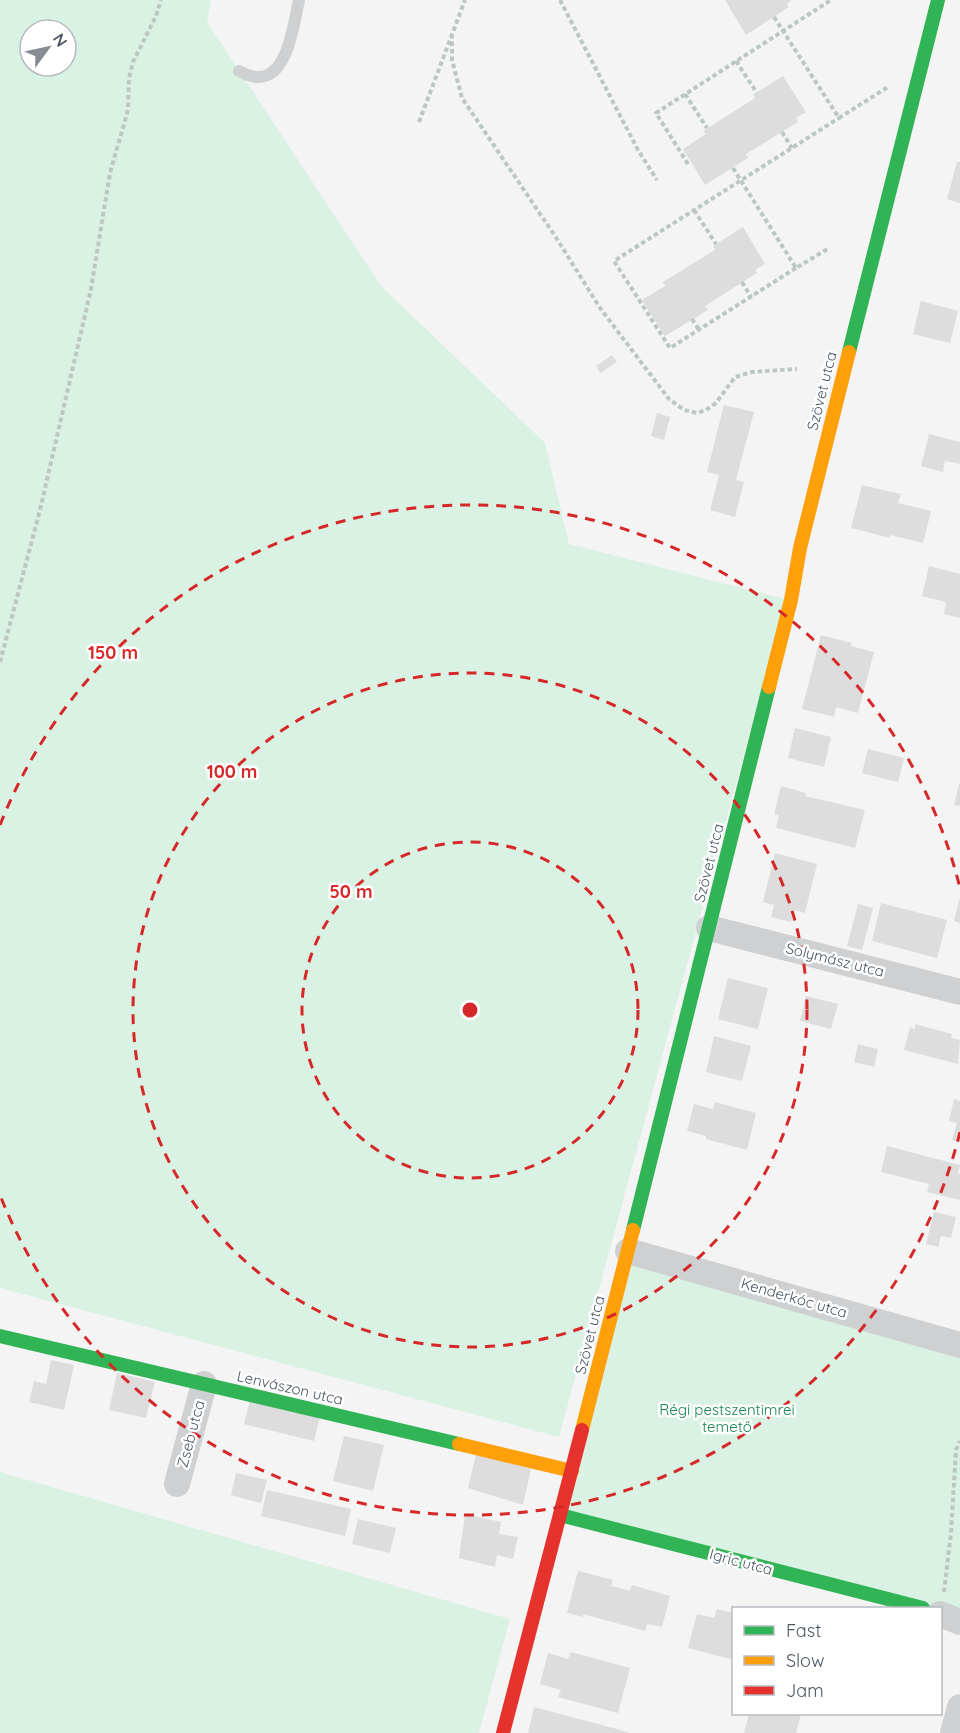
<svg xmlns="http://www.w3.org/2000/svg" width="960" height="1733" font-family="Quicksand,sans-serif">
<rect width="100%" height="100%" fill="#f4f4f4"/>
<g fill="#d9f2e3" fill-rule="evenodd">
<path d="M0,0h211l-4,22 174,264 164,157 24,101 217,55 -227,838 -559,-149zM30,30h36v36h-36z"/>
<path d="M628,1251l332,94v277l-400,-107z"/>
<path d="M0,1472l510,147 -31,114h-479z"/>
</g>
<g fill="#ddddde">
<path d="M725,0h67l-5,4 2,3 -43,28z"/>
<path d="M783,76l23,36 -10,6 2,4 -52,32 2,4 -43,27 -22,-36 23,-15 -3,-3 52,-33 -2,-3z"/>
<path d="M957,162h3v41l-13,-4z"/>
<path d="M743,227l22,37 -10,6 2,3 -52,33 3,4 -43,26 -23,-36 23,-14 -2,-4 52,-32 -2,-4z"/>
<path d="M921,301l37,10 -8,32 -37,-9z"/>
<path d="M612,355l5,7 -17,11 -4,-7z"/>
<path d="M724,405l30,7 -18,68 8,2 -9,35 -25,-7 9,-35 -12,-3z"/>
<path d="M657,413l13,4 -6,23 -13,-4z"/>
<path d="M929,434l31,8v22l-15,-3 -2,11 -22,-6z"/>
<path d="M862,485l39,9 -3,9 33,8 -8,32 -33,-8v3l-39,-10z"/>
<path d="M929,566l31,8v44l-16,-4 2,-12 -24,-6z"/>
<path d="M821,635l31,8 -1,3 23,6 -16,61 -22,-6 -2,10 -32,-8z"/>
<path d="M795,728l36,9 -7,30 -36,-9z"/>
<path d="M868,749l36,9 -6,24 -36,-9z"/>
<path d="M959,784h1v22l-6,-1z"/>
<path d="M781,786l25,7 -1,3 60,14 -10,38 -79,-20 3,-13 -5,-1z"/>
<path d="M775,853l42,11 -12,49 -11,-3 -3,12 -20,-5 3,-12 -11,-3z"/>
<path d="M959,900h1v23l-6,-2z"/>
<path d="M881,903l66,17 -10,38 -65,-17z"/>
<path d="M858,904l15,4 -11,42 -15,-4z"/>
<path d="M728,978l40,10 -10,41 -40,-10z"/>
<path d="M806,996l32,8 -7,25 -31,-8z"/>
<path d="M915,1024l37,10 -1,4 9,2 -2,24 -54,-14 6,-23 5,2z"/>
<path d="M714,1036l37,10 -9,35 -36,-9z"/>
<path d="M858,1044l20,5 -4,18 -20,-5z"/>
<path d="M954,1099l6,2v41l-8,-2 5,-17 -8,-2z"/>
<path d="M715,1102l41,11 -9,37 -41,-11v-3l-19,-5 7,-27 19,5z"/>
<path d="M887,1146l73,19 -2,9h2v26l-33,-8 2,-8 -48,-12z"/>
<path d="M934,1212l22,5 -5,21 -10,-2 -3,11 -12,-3z"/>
<path d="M51,1360l23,5 -10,45 -35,-8 5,-21 12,3z"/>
<path d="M117,1373l38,9 -9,36 -37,-8z"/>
<path d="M250,1400l70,16 -6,25 -70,-17z"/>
<path d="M344,1436l40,9 -11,46 -40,-10z"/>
<path d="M476,1454l55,15 -8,36 -55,-17z"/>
<path d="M236,1473l31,7 -6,23 -30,-8z"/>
<path d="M267,1490l84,19 -6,27 -84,-20z"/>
<path d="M465,1514l36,8 -2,12 19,3 -5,22 -16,-4 -2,12 -36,-9z"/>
<path d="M358,1519l38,9 -6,25 -38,-9z"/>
<path d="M578,1571l35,9 -2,6 19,5 2,-6 38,11 -8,31 -15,-3 -2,7 -62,-17v3l-16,-4z"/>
<path d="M717,1609l17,4v47l-46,-12 9,-34 17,4z"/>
<path d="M571,1652l59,16 -12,45 -60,-16 3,-7 -21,-6 8,-31 20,6z"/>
<path d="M534,1707l94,25v1h-100z"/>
<path d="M749,1714h52l-5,19h-52z"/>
</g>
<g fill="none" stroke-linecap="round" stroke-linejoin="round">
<g stroke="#bcc7c4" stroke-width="4" stroke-dasharray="4.5 3" stroke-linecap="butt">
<path d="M560,0l78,150 19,30"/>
<path d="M774,17l65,101 49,-31"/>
<path d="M452,34v26l10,38 95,141 43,69 69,91 15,11 13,3 9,-3 10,-7 19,-26 17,-5 45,-3"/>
<path d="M736,61l21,32"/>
<path d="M685,94l22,34"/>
<path d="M419,122l46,-122"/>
<path d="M782,132l10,16"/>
<path d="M688,164l-32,-51 175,-113"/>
<path d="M733,168l63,100 33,-20"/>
<path d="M694,210l22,34"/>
<path d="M796,268l-126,80 -56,-87 225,-143"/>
<path d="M742,282l9,15"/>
<path d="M692,319l7,11"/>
<path d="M0,662l40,-152 51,-221 19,-116 18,-63 1,-32 4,-16 23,-46 5,-16"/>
<path d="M944,1592l7,-59 5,-83 4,-9"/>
</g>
<path stroke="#ced0d2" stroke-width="12" d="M239,71c6,3 12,6 18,6 31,2 37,-55 42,-77"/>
<g stroke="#ced0d2" stroke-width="26">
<path d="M709,928l251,64"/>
<path d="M628,1251l332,94"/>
<path d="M177,1484l27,-100"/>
<path d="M940,1614l20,8"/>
<path d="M953,1733l7,-26"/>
</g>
<g stroke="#30b455" stroke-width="14">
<path d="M849,352l89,-352"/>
<path d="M633,1230l136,-543"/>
<path d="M0,1336l459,108"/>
<path d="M560,1515l363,93"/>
</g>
<g stroke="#ff9f0a" stroke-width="14">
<path d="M769,687l22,-87 9,-52 49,-196"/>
<path d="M582,1430l51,-200"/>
<path d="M459,1444l113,27"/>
</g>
<path stroke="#e5322d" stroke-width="14" d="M503,1733l79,-303"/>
</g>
<g fill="none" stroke="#d62828" stroke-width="3" stroke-dasharray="10 8">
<circle cx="470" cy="1010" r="168"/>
<circle cx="470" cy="1010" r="337"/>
<path d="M960 1132A505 505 0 0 1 0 1195M0 825A505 505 0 0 1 960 888"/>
</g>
<g text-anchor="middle" stroke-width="5" stroke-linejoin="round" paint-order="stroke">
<g font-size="15" fill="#4a5661" stroke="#fff">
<text transform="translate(822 391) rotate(-76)" y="5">Szövet utca</text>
<text transform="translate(709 863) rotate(-76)" y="5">Szövet utca</text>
<text transform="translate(835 960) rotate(14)" y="5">Solymász utca</text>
<text transform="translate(794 1298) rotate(16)" y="5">Kenderkóc utca</text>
<text transform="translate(590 1335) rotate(-76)" y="5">Szövet utca</text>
<text transform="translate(290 1388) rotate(13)" y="5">Lenvászon utca</text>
<text transform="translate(191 1434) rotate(-75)" y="5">Zseb utca</text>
<text transform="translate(741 1562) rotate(15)" y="5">Igric utca</text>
</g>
<g font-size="15" fill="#17864f" stroke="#fff">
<text x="727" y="1415">Régi pestszentimrei<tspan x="727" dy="17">temető</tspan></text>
</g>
</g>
<circle cx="470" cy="1010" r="9" fill="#d62828" stroke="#fff" stroke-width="3"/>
<g font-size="18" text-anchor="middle" font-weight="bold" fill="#d62828" stroke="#fff" stroke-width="5" stroke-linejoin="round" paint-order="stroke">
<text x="113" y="659">150 m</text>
<text x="232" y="778">100 m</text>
<text x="351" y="898">50 m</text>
</g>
<rect x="732" y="1607" width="210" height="108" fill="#ffffff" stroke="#b7bbc0" stroke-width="1.5"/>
<rect x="744" y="1626" width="30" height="9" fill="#30b455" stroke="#b7bbc0" stroke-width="1.5"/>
<text x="786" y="1637" font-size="18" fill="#4a5661">Fast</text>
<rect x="744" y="1656" width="30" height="9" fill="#ff9f0a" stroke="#b7bbc0" stroke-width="1.5"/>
<text x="786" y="1667" font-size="18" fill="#4a5661">Slow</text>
<rect x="744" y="1686" width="30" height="9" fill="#e5322d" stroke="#b7bbc0" stroke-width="1.5"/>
<text x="786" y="1697" font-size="18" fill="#4a5661">Jam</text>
<g transform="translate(48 48) rotate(57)"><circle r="28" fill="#ffffff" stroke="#b7bbc0" stroke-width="1.5"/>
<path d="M0-4.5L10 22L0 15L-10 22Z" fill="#868d94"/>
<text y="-9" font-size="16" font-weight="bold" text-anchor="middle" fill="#4a5661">N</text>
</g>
</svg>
